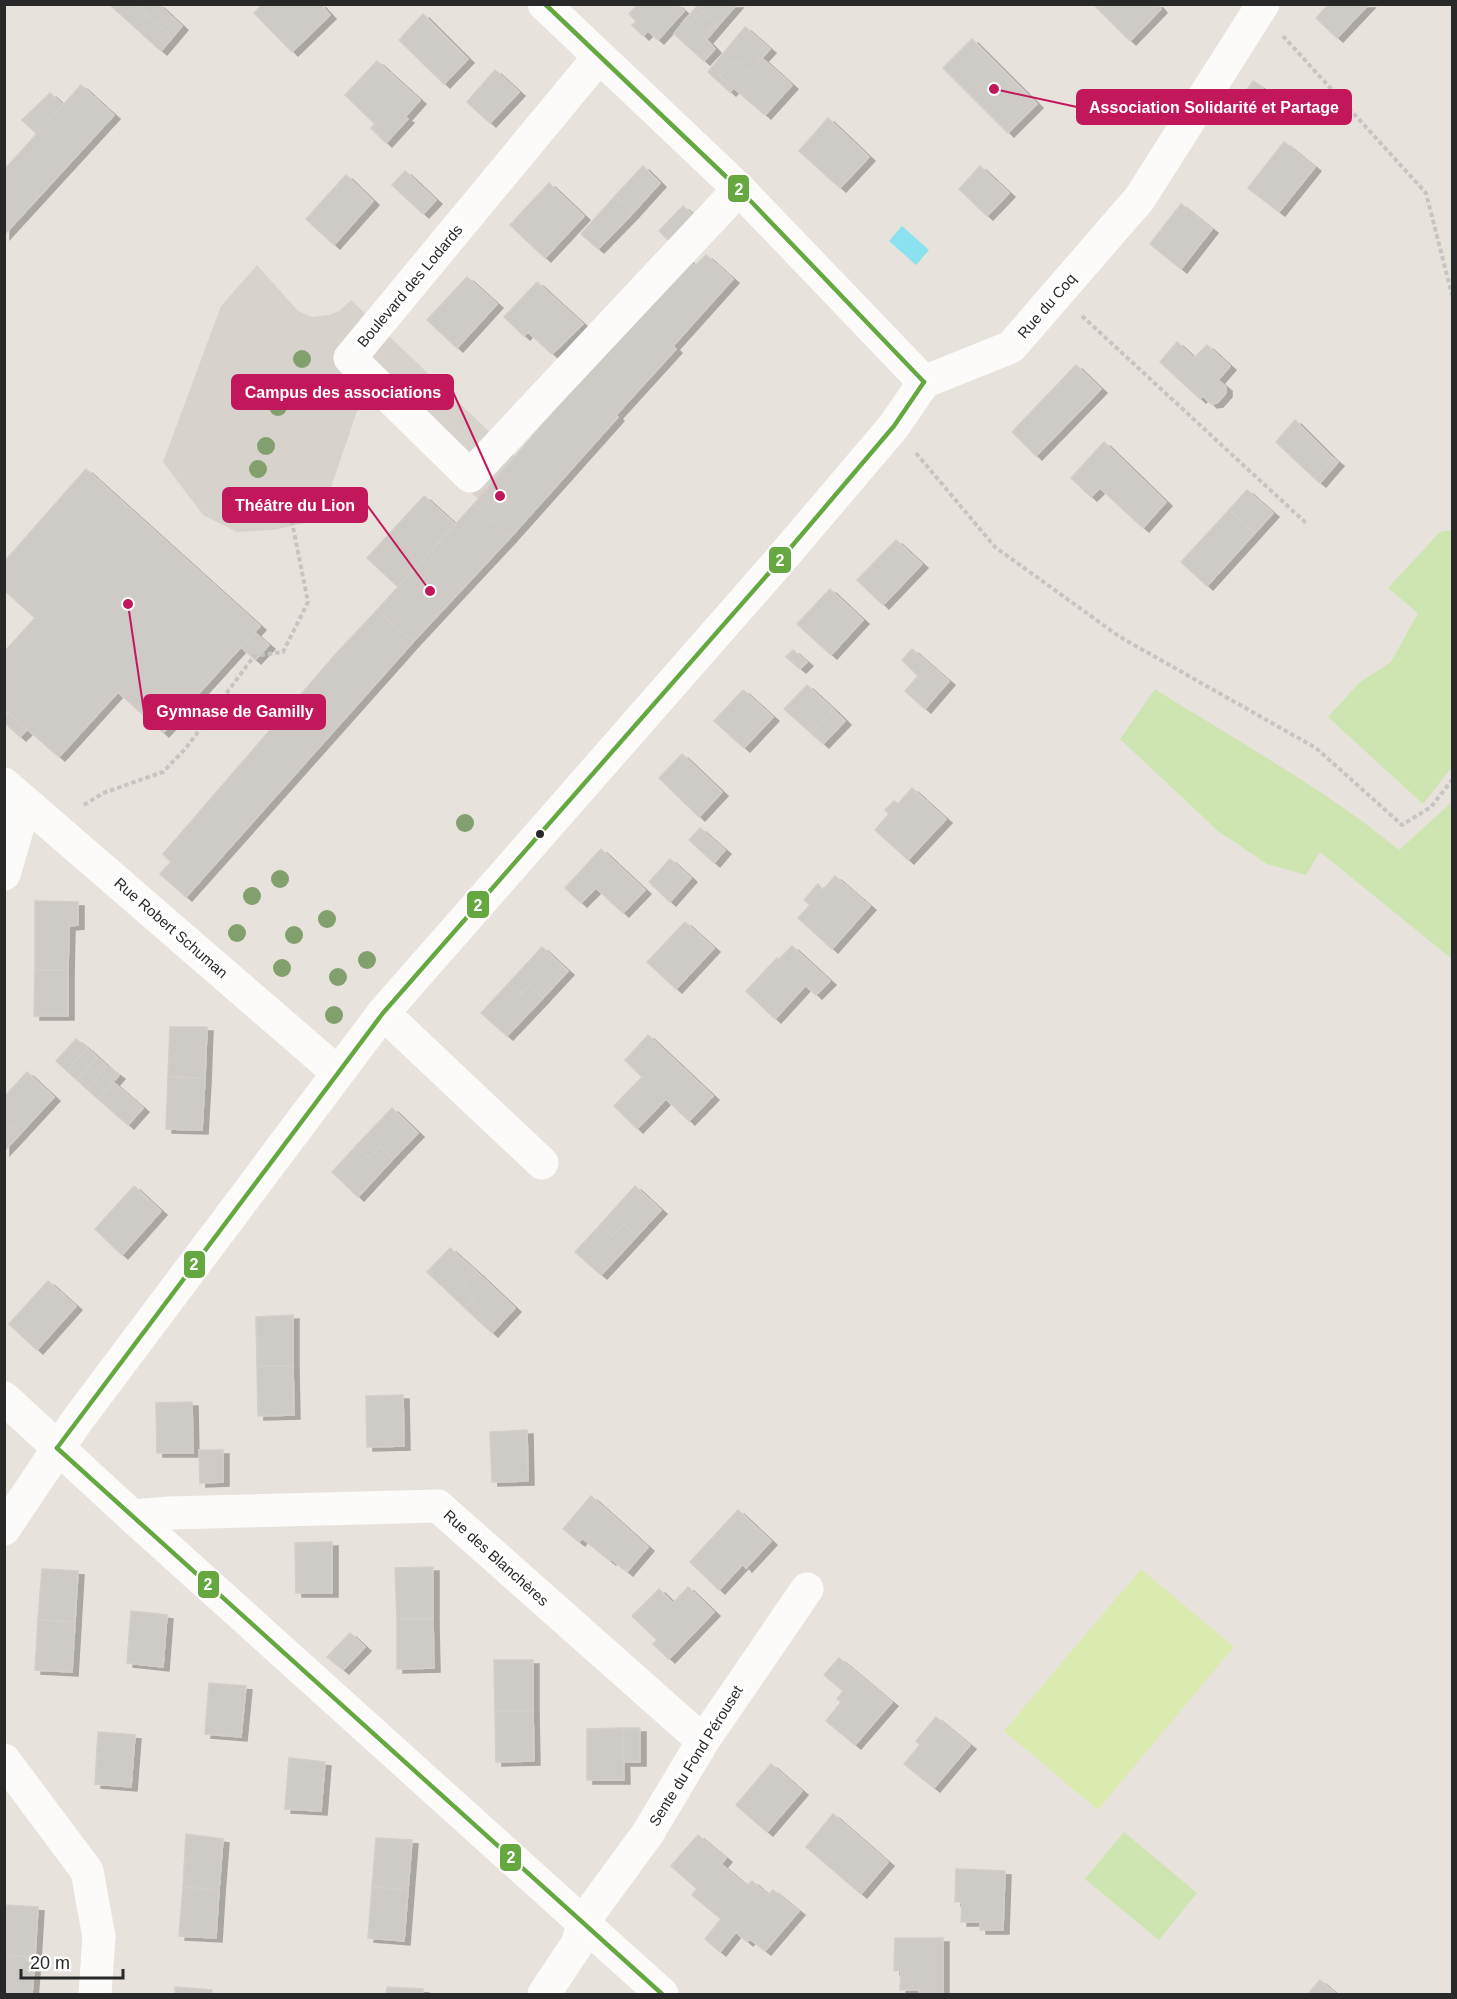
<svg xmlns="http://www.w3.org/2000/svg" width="1457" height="1999" font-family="Arial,sans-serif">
<defs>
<filter id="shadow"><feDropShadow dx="6" dy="4" stdDeviation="0" flood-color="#0004"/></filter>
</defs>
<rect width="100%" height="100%" fill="#e8e2dc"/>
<g fill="#cee5b2">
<path d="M1452,530v237l-29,37 -95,-87 31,-34 32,-21 27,-49 -30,-25 52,-56z"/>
<path d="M1155,689c82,52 169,99 244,161l53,-48v157l-132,-107 -14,23 -39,-11 -49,-33 -98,-92z"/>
<path d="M1124,1832l73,61 -38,47 -74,-61z"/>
</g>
<path fill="#dbeaaf" d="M1141,1569l93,78 -136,163 -94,-79z"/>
<path fill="#d8d2cc" d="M257,265l41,46 14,6 17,-2 10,-4 12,-11 164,156 -37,43 -103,-100 -18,12 -37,109 -47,10 -36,2 -34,-17 -40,-53 58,-156z"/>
<path fill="#8ae1ef" d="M902,226l27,24 -13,15 -27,-24z"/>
<g fill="#cecac6" stroke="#d2cec9" stroke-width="1.5" filter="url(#shadow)">
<path d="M109,4h27l36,34 -11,13z"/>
<path d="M136,4h22l24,22 -10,12z"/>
<path d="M263,4h57l10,11 -38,37 -38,-39z"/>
<path d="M638,4h38l8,7 -26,29 -10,-9 -5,5 -11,-11 5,-3 -8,-8z"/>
<path d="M699,4h38l-31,36 -2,-3 12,-13 -15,-13 -12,14 -5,-4z"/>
<path d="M1093,4h64l4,5 -31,32z"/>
<path d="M1329,4h40l-32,34 -21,-20z"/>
<path d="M701,11l15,13 -12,13 11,12 -11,12 -30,-27 10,-13 5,4z"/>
<path d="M423,14l45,45 -24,25 -45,-44z"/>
<path d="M745,27l25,22 -21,23 -14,-12 -15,16 14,12 -4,4 -22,-20z"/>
<path d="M972,39l65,65 -29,29 -65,-65z"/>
<path d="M762,58l30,27 -27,30 -45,-39 15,-16 14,12z"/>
<path d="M377,61l43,39 -15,17 3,2 -22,24 -15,-15 4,-4 -30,-29z"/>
<path d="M495,70l24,22 -29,31 -23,-21z"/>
<path d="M1253,81l10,7 -11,16 -10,-7z"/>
<path d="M81,85l33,30 -110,120v-65z"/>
<path d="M50,93l13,12 -26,29 -15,-14z"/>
<path d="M828,118l41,39 -29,31 -41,-37z"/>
<path d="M1284,142l31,25 -36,45 -31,-24z"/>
<path d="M643,166l17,17 -27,30 -18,-17z"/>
<path d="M980,166l29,27 -22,23 -28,-27z"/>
<path d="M405,171l31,29 -13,14 -31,-29z"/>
<path d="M346,175l27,26 -39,44 -28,-26z"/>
<path d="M549,183l35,33 -39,42 -35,-33z"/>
<path d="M615,196l18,17 -35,36 -17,-15z"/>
<path d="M1181,204l31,25 -31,40 -31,-25z"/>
<path d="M683,206l11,10 -25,25 -10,-10z"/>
<path d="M706,255l27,24 -60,67 3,3 -60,66 2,2 -108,121 -36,-34 212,-246 9,8z"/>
<path d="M467,277l30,27 -40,44 -30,-28z"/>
<path d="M537,282l46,42 -31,30 -24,-22 -4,4 -20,-19z"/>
<path d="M1177,342l17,16 13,-13 23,21 -12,14 8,7v6l-9,10 -6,1 -8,-8 -3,3 -40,-37z"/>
<path d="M1076,365l25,24 -65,67 -24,-24z"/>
<path d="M1295,420l37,37 -18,21 -38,-36z"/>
<path d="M1104,442l62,60 -23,26 -43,-40 -9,9 -20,-19z"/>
<path d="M1332,457l6,5 -18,21 -6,-5z"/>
<path d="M86,469l174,157 -97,107 -45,-41 -59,65 -55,-48v-57l31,-34 -31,-28v-28z"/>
<path d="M1247,490l26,23 -18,20 -26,-23z"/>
<path d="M424,496l31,28 -57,63 -31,-29z"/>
<path d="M474,504l36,34 -97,104 -36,-32z"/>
<path d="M1229,510l26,23 -48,53 -26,-24z"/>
<path d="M896,540l26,24 -39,41 -26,-25z"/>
<path d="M830,589l33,31 -32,35 -34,-31z"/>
<path d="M377,610l36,32 -227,255 -26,-23 11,-12 -8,-8 171,-198z"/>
<path d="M254,632l15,13 -14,15 -14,-13z"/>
<path d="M912,649l37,32 -24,28 -20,-18 13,-15 -16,-16z"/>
<path d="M793,650l14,12 -7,7 -14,-12z"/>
<path d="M807,685l26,24 -22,24 -27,-24z"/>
<path d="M743,690l30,27 -29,31 -30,-27z"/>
<path d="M833,709l12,12 -22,23 -12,-11z"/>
<path d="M8,712l19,18 -7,7 -16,-15v-6z"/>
<path d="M682,754l40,38 -23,25 -40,-39z"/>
<path d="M912,788l34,31 -38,41 -33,-30 14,-16 -4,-4 9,-9 4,3z"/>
<path d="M700,828l25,22 -11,13 -25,-23z"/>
<path d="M601,849l44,41 -22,23 -27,-25 -15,15 -16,-15z"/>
<path d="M670,859l21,19 -21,24 -21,-20z"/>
<path d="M835,876l35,30 -38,43 -34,-31 12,-13 -6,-5 14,-16 5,6z"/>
<path d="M35,901l43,1v23l-9,1 -1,44h-33z"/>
<path d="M685,922l29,26 -38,41 -29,-27z"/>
<path d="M792,946l38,35 -14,14 -38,-35z"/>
<path d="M542,947l26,24 -25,27 -13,-13 -11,11 -12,-11z"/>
<path d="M777,958l29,27 -31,34 -29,-28z"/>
<path d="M35,970h33v46h-34z"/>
<path d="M507,985l12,11 11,-11 13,13 -36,38 -26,-23z"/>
<path d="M170,1027h37l-2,51 -37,-1z"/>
<path d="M648,1035l65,61 -24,25 -23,-22 -29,30 -23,-23 28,-29 -17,-17z"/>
<path d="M76,1039l11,9 -20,23 -11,-10z"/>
<path d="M87,1048l10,9 -20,23 -10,-9z"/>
<path d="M97,1057l10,9 -20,23 -10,-9z"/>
<path d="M107,1066l12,9 -21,24 -11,-10z"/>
<path d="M27,1072l27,25 -34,37 -16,-13v-24z"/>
<path d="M168,1077l37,1 -3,52 -36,-1z"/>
<path d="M113,1082l30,26 -15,17 -30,-26z"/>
<path d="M392,1108l26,25 -25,26 -13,-13 -11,12 -13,-12z"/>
<path d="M4,1121l16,13 -16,17z"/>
<path d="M356,1146l13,12 11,-12 13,13 -35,38 -26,-25z"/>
<path d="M134,1186l27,25 -39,44 -27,-26z"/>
<path d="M635,1186l26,24 -24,26 -14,-12 -10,12h-2l-11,-11z"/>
<path d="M623,1224l14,12 -36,39 -26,-23 25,-27 11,11h2z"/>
<path d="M450,1248l27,24 -12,13 11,10 -11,13 -38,-36z"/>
<path d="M477,1272l38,36 -23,25 -27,-25 11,-13 -11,-10z"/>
<path d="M48,1281l28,25 -39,44 -28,-26z"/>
<path d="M293,1315v51h-36l-1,-49z"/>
<path d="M257,1366h36l1,49 -36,1z"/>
<path d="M403,1395l1,51 -37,1 -1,-51z"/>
<path d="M192,1402l1,51h-36l-1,-50z"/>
<path d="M527,1430l1,51 -36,1 -2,-50z"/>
<path d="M199,1450h24v32l-23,1z"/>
<path d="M591,1496l57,51 -21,25 -16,-13 -1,2 -28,-23 -3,4 -16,-13z"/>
<path d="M738,1510l33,31 -25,27 -3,-4 -24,26 -29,-28z"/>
<path d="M332,1542v51h-36l-1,-50z"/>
<path d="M433,1567v52h-36l-2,-51z"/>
<path d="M42,1569l36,2 -3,51 -37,-2z"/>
<path d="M688,1587l26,25 -45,47 -16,-15 4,-4 -25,-24 27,-27 14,14z"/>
<path d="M131,1611l36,4 -4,52 -36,-4z"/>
<path d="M397,1619h36l1,49 -37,1z"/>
<path d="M38,1620l37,2 -3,50 -37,-2z"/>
<path d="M350,1633l15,14 -22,23 -16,-13z"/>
<path d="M839,1658l53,44 -37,43 -29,-24 15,-19 -4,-3 6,-8 -19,-16z"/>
<path d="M494,1660h39v51h-38z"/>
<path d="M209,1683l37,3 -5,51 -36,-3z"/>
<path d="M495,1711h38l1,50 -38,1z"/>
<path d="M936,1717l34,28 -36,43 -30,-24 16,-19 -4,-4z"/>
<path d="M623,1728l1,52h-37v-51z"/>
<path d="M623,1728h17v34h-16z"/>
<path d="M98,1732l37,3 -4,52 -36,-3z"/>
<path d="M289,1758l36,4 -4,49 -36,-2z"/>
<path d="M771,1764l31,27 -35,41 -31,-27z"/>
<path d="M833,1814l55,48 -27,32 -55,-47z"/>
<path d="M186,1834l37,5 -4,51 -36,-3z"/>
<path d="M698,1835l28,23 -5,6 26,22 5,-5 16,14 5,-5 26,21 -34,40 -15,-12 -3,3 -11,-10 -16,20 -15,-13 16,-20 -29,-24 5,-6 -26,-23z"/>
<path d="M376,1838l36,2 -4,50 -36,-3z"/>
<path d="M956,1869l49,2 -2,59h-23v-8h-19l1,-20h-7z"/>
<path d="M183,1887l36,3 -3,48 -37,-2z"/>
<path d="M372,1887l36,3 -4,51 -36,-3z"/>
<path d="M4,1905l34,2 -3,50 -31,-2z"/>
<path d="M895,1938h48v56h-24v-4h-19l1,-20 -7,1z"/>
<path d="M4,1955l31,2 -3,37h-28z"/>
<path d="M1320,1980l16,14h-28z"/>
<path d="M175,1987l37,3v4h-37z"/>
<path d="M387,1987l36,2v5h-37z"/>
</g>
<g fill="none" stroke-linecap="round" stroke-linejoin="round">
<g stroke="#c6c5c4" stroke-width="4" stroke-dasharray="4.5 3" stroke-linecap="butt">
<path d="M1283,36l143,157 26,102"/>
<path d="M1082,316l224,207"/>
<path d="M916,453l79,94 125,90 196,111 86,77 29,-18 21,-27"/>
<path d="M84,805l19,-12 60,-21 23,-24 68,-92 29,-4 25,-50 -19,-95"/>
</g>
<g stroke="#fcfbfa" stroke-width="33">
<path d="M544,4l195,185 185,193"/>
<path d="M599,57l-249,301 120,118 269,-287"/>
<path d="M4,784l333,288"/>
<path d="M4,874l21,-71"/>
<path d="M383,1013l159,150"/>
<path d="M4,1398l128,118 530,478"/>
<path d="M132,1516l37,-3 269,-7 265,235"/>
<path d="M4,1529l72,-107 307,-409 392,-447 119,-140 30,-44 87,-35 129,-149 123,-194"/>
<path d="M4,1760l83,111 12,66 -4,57"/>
<path d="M544,1994l34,-51 5,-21 65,-89 55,-92 104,-152"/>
</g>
<g stroke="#fff" stroke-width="9">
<g id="bus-1">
<path d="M545,4l194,185 185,193"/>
<path d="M57,1448l326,-435 392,-447 119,-140 30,-44"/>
<path d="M57,1448l605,546"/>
</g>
</g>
<use href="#bus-1" stroke="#66a840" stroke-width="4.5"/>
</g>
<g fill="#829f6e">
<circle cx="302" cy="359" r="9"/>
<circle cx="278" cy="407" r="9"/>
<circle cx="266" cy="446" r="9"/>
<circle cx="258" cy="469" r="9"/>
<circle cx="465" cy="823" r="9"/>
<circle cx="280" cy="879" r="9"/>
<circle cx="252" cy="896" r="9"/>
<circle cx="327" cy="919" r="9"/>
<circle cx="237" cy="933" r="9"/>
<circle cx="294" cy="935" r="9"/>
<circle cx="367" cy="960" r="9"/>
<circle cx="282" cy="968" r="9"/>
<circle cx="338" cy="977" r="9"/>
<circle cx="334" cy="1015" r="9"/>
</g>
<circle fill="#282828" stroke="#fff" stroke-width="2" cx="540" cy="834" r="5"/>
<g text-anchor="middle" stroke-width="6" stroke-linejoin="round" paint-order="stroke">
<g font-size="15" fill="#282828" stroke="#fff">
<text transform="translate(410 286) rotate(-50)" y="5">Boulevard des Lodards</text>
<text transform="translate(1047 306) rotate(-49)" y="5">Rue du Coq</text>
<text transform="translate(171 928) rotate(41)" y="5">Rue Robert Schuman</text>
<text transform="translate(496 1558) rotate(42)" y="5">Rue des Blanchères</text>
<text transform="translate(696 1756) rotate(-58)" y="5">Sente du Fond Pérouset</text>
</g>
</g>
<path fill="none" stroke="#c2185b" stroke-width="2" d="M994 89L1077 107M500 496L453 392M430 591L367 505M128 604L144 712"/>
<g fill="#c2185b" stroke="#fff" stroke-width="2">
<circle cx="994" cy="89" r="6"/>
<circle cx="500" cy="496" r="6"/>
<circle cx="430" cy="591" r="6"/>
<circle cx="128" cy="604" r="6"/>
</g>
<g fill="#c2185b" stroke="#c2185b" stroke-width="2">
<rect x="1077" y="90" width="274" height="34" rx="6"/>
<rect x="232" y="375" width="221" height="34" rx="6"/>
<rect x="223" y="488" width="144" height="34" rx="6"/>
<rect x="144" y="695" width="181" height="34" rx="6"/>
</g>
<g font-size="16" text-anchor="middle" font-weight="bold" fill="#fff">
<text x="1214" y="113">Association Solidarité et Partage</text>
<text x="343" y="398">Campus des associations</text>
<text x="295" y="511">Théâtre du Lion</text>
<text x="235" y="717">Gymnase de Gamilly</text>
</g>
<g stroke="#fff" stroke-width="2">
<rect x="727" y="174" width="23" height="29" rx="6" fill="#66a840"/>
<rect x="768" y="546" width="24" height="28" rx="6" fill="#66a840"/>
<rect x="466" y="890" width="24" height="29" rx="6" fill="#66a840"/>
<rect x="183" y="1250" width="23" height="29" rx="6" fill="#66a840"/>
<rect x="197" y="1570" width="23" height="29" rx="6" fill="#66a840"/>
<rect x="499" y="1843" width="23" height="29" rx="6" fill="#66a840"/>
</g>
<g font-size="16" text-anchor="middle" font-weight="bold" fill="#fff">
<text x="739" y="195">2</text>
<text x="780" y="566">2</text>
<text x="478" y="911">2</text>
<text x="194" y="1270">2</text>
<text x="208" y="1590">2</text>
<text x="511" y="1863">2</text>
</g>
<rect width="1457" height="1999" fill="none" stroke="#282828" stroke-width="12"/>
<path d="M21 1969v9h102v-9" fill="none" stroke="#282828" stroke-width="3"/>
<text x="30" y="1969" font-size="18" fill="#282828" stroke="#ffffff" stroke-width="4.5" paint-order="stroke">20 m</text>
</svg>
